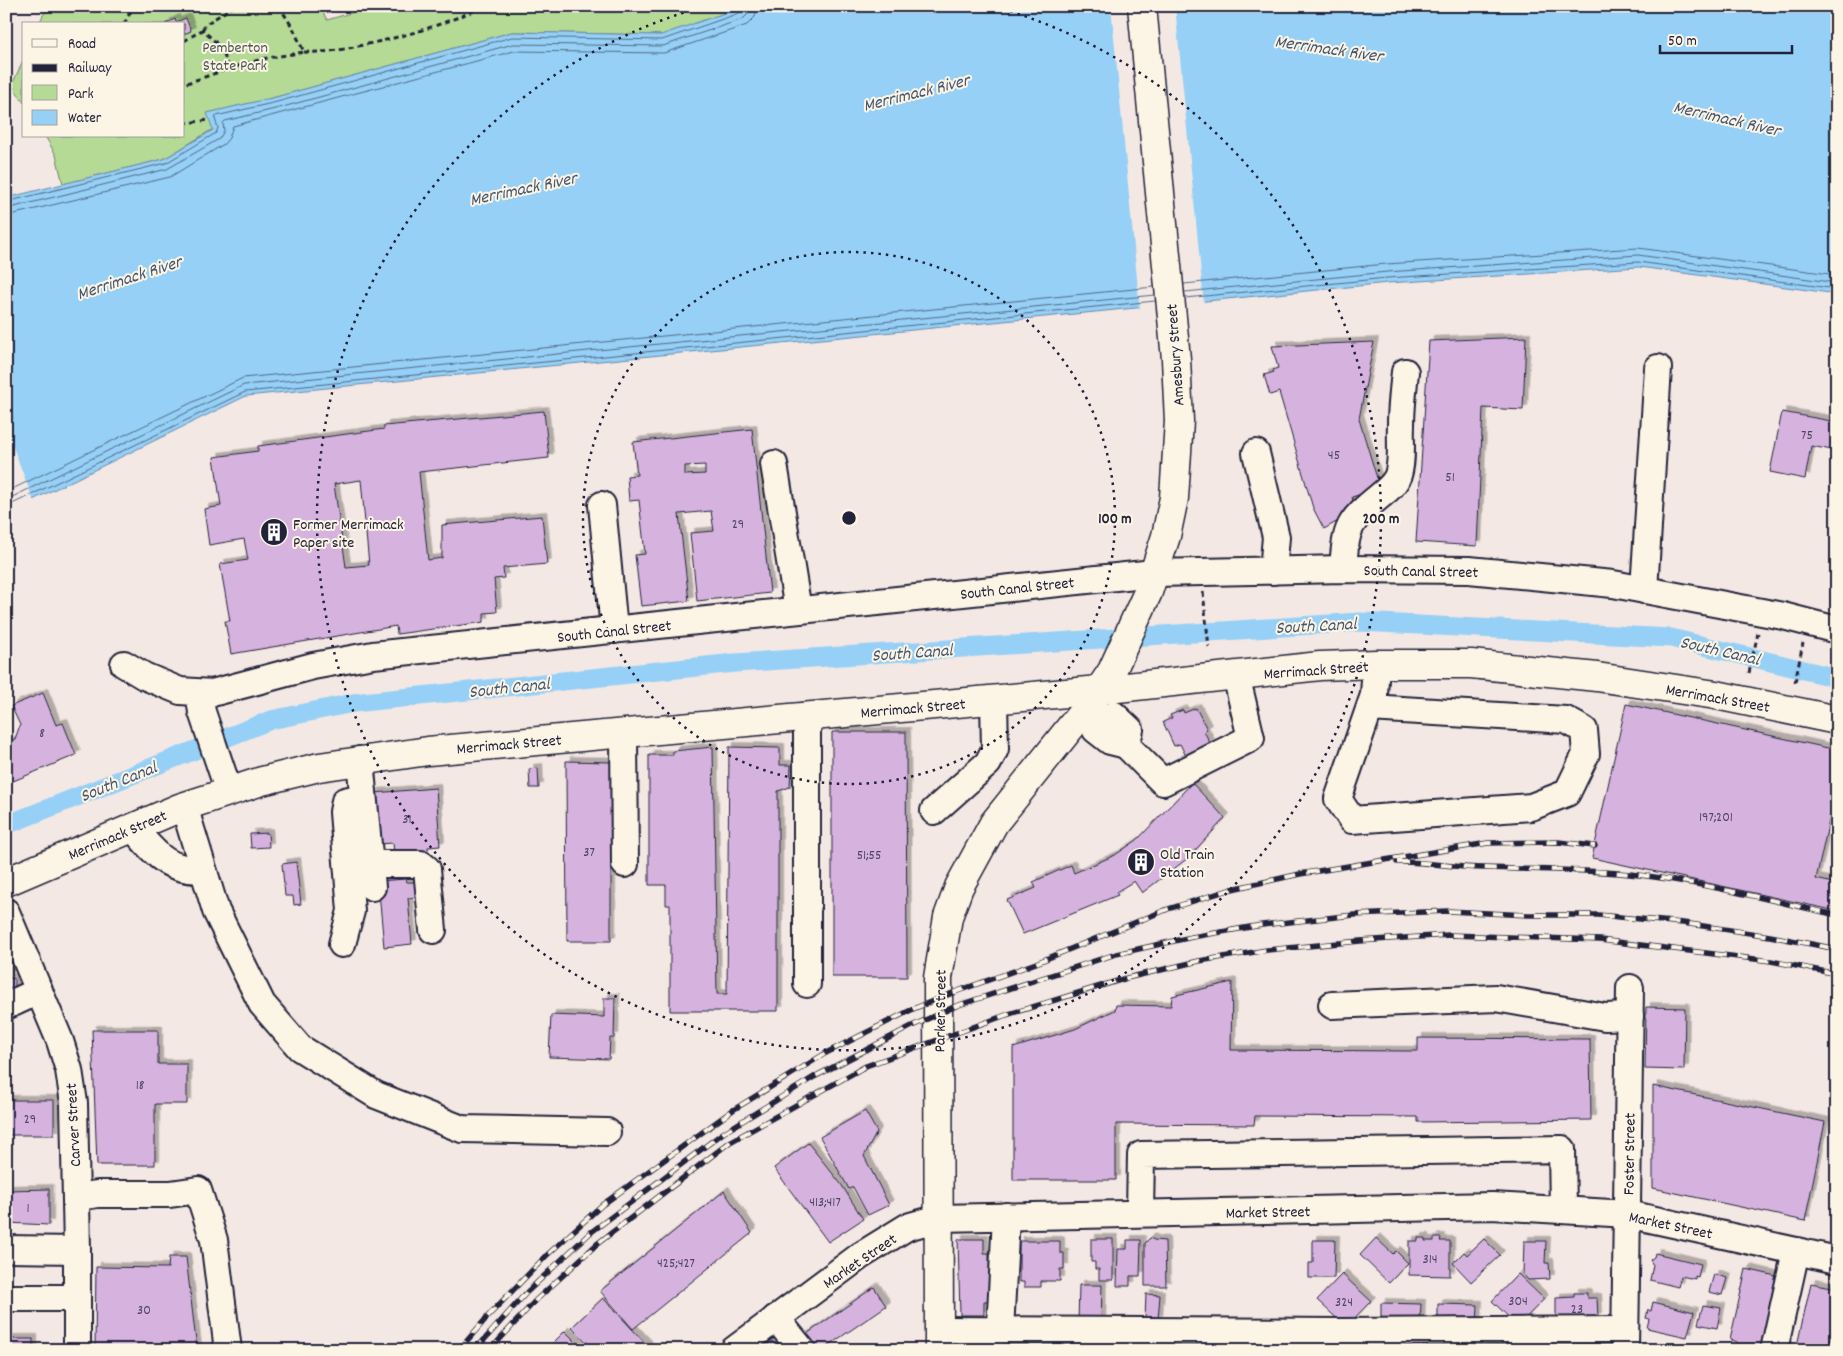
<svg xmlns="http://www.w3.org/2000/svg" width="1843" height="1356" font-family="Dekko,sans-serif">
<defs>
<filter id="shadow"><feDropShadow dx="4.5" dy="-4.5" stdDeviation="0" flood-color="#0004"/></filter>
</defs>
<rect width="100%" height="100%" fill="#f4e8e4"/>
<filter id="ink" filterUnits="userSpaceOnUse"><feTurbulence type="fractalNoise" baseFrequency=".02" numOctaves="2"/><feDisplacementMap in="SourceGraphic" scale="10" xChannelSelector="R" yChannelSelector="G"/><feConvolveMatrix kernelMatrix="1 2 1 2 8 2 1 2 1" color-interpolation-filters="sRGB"/></filter>
<g filter="url(#ink)">
<g fill="#b4da95" stroke="#6b7e68">
<path d="M57,6h263l7,14 47,-14h371l-83,29 -150,-3 -236,65 -68,16 5,16 -49,30 -101,25 -7,-29 -11,-19h139v-112h-145l5,-11z"/>
<path d="M24,58v45l-12,-18z"/>
</g>
<path fill="#96d0f6" stroke="#688aab" d="M745,6h1092v288l-198,-27 -251,16 -1142,113 -240,117v-315l158,-39 49,-29 -6,-17 69,-16 236,-65 149,3z"/>
<g fill="#f4e8e4">
<path d="M1111,6h64l29,298 -64,6z"/>
<path d="M6,429l28,73 -28,13z"/>
</g>
<g fill="none" stroke-linecap="round" stroke-linejoin="round">
<g stroke="#506886" stroke-width="1">
<path d="M6,202l160,-39 50,-30 2,-5 -3,-9 1,-3 61,-14 235,-65 150,3 78,-27 3,-2 1,-5"/>
<path d="M6,209l161,-40 52,-30 5,-8 -1,-8 2,-2 54,-13 234,-64 150,2 80,-27 5,-5 2,-8"/>
<path d="M6,216l164,-39 54,-33 5,-6 4,-12 281,-75 150,2 83,-28 8,-8 2,-11"/>
<path d="M1184,284l202,-20 252,-16 199,27"/>
<path d="M1185,292l202,-20 251,-17 199,28"/>
<path d="M1185,298l202,-20 251,-16 199,27"/>
<path d="M6,492l237,-114 911,-91"/>
<path d="M6,500l238,-115 911,-90"/>
<path d="M6,507l239,-115 910,-91"/>
</g>
<path stroke="#96d0f6" stroke-width="19" d="M6,825l265,-105 82,-17 382,-40 625,-41 311,16 166,40"/>
</g>
<g fill="#d6b3de" stroke="#22223b" fill-rule="evenodd" filter="url(#shadow)">
<path d="M186,18l5,13 -7,3v-10h-19l10,-5 1,3z"/>
<path d="M1526,337l-3,73 -40,-2 -6,138 -61,-4 13,-201z"/>
<path d="M1374,342l-15,77 21,69 -28,9 4,14 -32,18 -11,-21 -34,-116 -9,3 -6,-20 10,-3 -1,-2 5,-2 -6,-22z"/>
<path d="M544,411l5,47 -130,14 9,88 14,-2v-33l100,-9 5,48 -44,4 1,10 -10,1 3,33 -13,1v9l-87,12 -1,-8 -165,28 -6,-33h5l-10,-57 28,-4 -4,-21 -35,6 -5,-36 17,-3 -7,-49 44,-6v-5l126,-17v-3zM361,480l8,85 -23,2 -12,-83z"/>
<path d="M1782,412l55,10v29l-26,-5 -6,33 -35,-7z"/>
<path d="M752,429l18,164 -73,8 -7,-68 24,-2 -3,-20 -32,3 10,87 -48,5 -6,-51 10,-1 -6,-54 -10,1 -2,-25 10,-1 -4,-33zM705,465v9l-20,1v-9z"/>
<path d="M43,693l13,32 7,-2 13,32 -70,29v-41l9,-4 5,-14 -9,-19z"/>
<path d="M1626,704l211,46v35l-21,94 21,5v27l-245,-53z"/>
<path d="M1196,708l11,21 -3,2 6,12 -24,13 -6,-12 -6,2 -11,-24 9,-4 -2,-3 13,-5 1,3z"/>
<path d="M832,732h74l1,245h-75z"/>
<path d="M713,747l4,247h10l2,-247 51,1v17h11l-1,22 -12,4v220h-108v-106h-4v-20h-17v-130h24v-4z"/>
<path d="M566,761l45,1v179h-44z"/>
<path d="M538,768l1,20h-9l-1,-19z"/>
<path d="M1192,783l33,35 -37,40 -46,35 -8,-12 -18,11 2,3 -95,39 -16,-34 29,-12 -3,-6 38,-17 3,8 41,-18 22,-15z"/>
<path d="M436,788l4,58 -12,1v4l-34,3 -1,-11 -15,1 -4,-51z"/>
<path d="M268,833l1,14 -18,1 -1,-14z"/>
<path d="M296,862l5,42 -7,1 -1,-9h-8l-3,-32z"/>
<path d="M406,879l1,3h10l1,15 -10,1 4,46 -28,3 -6,-66z"/>
<path d="M6,964l3,1v13l6,1v14h-9z"/>
<path d="M1232,982l-1,68 187,1v-13l172,1 1,81 -173,2v-5l-163,-1 -1,9 -138,-1v56h-103v-132l62,-19 40,-19 1,-5 55,1 1,-10z"/>
<path d="M604,998h11l-1,40h-4l-1,21 -60,-2 2,-42 53,2z"/>
<path d="M1646,1007l39,1 -1,62 -39,-1z"/>
<path d="M92,1030h66v34h29v40h-32v61h-58z"/>
<path d="M1653,1086l172,36 -20,99 -152,-33z"/>
<rect x="6" y="1100" width="48" height="35"/>
<path d="M865,1111l12,21 -13,24 25,49 -21,10 -15,-28 -4,2 -29,-52z"/>
<path d="M808,1143l33,41 22,35 -35,23 -54,-74z"/>
<path d="M49,1189v36l-42,-2 1,-33z"/>
<path d="M724,1191l28,42 -119,96 -33,-38z"/>
<path d="M1150,1238l4,2 11,1 1,45h-21v-43z"/>
<path d="M1376,1238l17,16 3,-3 12,12 -19,20 -29,-28z"/>
<path d="M1418,1238h7v3h9v-3h7l-1,3h10v35l-41,-1v-34h9z"/>
<path d="M958,1239h26v14h5l1,48h-6v14h-24z"/>
<path d="M1091,1239h22v41h-14v-11h-4v-7h-4z"/>
<path d="M1484,1239l16,16 -29,27 -18,-19 11,-11 3,3z"/>
<path d="M1127,1240h14l-1,36h-10v10h-13l1,-37h9z"/>
<path d="M1313,1240h22l-1,38h-25v-15h4z"/>
<path d="M1019,1241h41v12h4v16h-4v12h-19v6h-17v-5h-5z"/>
<path d="M1524,1241h22l-1,22h4l1,16 -22,1 -5,-6z"/>
<path d="M1655,1253l46,11 -3,13 -3,-1v3l-14,-3 -3,11 -28,-7 3,-15 -3,-5 4,-3z"/>
<path d="M169,1257h17l11,93h-102l1,-83 72,1z"/>
<path d="M1746,1269l30,7 -16,74h-25l2,-8 -7,-2z"/>
<path d="M1342,1274l29,27 -25,26 -29,-27z"/>
<path d="M1518,1274l26,25 -26,27 -26,-25z"/>
<path d="M1714,1274l13,4 -5,17 -13,-3z"/>
<path d="M1811,1283l26,5v24l-9,38h-32z"/>
<path d="M1079,1285h23l-1,39 -23,-1z"/>
<path d="M874,1287l12,19 -64,44h-13l-8,-12z"/>
<path d="M1574,1293h13v5h10l1,19 -42,5v-24l18,-1z"/>
<path d="M1146,1294l14,1 -2,25 -13,-1z"/>
<path d="M603,1298l45,48 -3,4h-51l-22,-23z"/>
<path d="M1653,1302l41,10 -7,25 -40,-9 2,-9 -3,-1 2,-8 3,1z"/>
<path d="M1381,1303l40,1 -1,21 -39,-1z"/>
<path d="M1438,1304l40,1 -1,20 -39,-1z"/>
<path d="M1703,1305l18,3 -4,20 -19,-4z"/>
<path d="M565,1331l19,19h-38z"/>
<path d="M986,1332v18h-31v-17z"/>
<rect x="1232" y="1336" width="29" height="14"/>
<path d="M1144,1337l36,1v12h-36z"/>
<rect x="1345" y="1337" width="25" height="13"/>
<rect x="1404" y="1338" width="20" height="12"/>
<path d="M1560,1338l45,3 -1,9h-45z"/>
<rect x="6" y="1339" width="27" height="11"/>
<path d="M772,1341l7,9h-18z"/>
</g>
<g fill="none" stroke-linecap="round" stroke-linejoin="round">
<g stroke="#22223b" stroke-width="30">
<g id="minor">
<path d="M1256,453l20,84 -3,34"/>
<path d="M774,464l24,146"/>
<path d="M602,505l12,125"/>
<path d="M1343,569c3,-43 5,-47 38,-74 7,-6 14,-11 17,-20 5,-15 2,-34 3,-50 0,-17 2,-35 4,-53"/>
<path d="M1644,590l14,-222"/>
<path d="M124,664l20,12 36,15 32,2 101,-27 60,-11 781,-82 189,-4 126,1 144,14 170,32 54,14"/>
<path d="M199,693l3,19 27,80"/>
<path d="M1370,708l196,12 18,10 2,24 -19,39 -36,14 -179,13 -14,-21 36,-104 2,-31"/>
<path d="M1085,709l13,12 16,-6 16,15 -4,15 -16,-4 -14,-11 2,-9"/>
<path d="M624,733l1,131"/>
<path d="M1126,745l37,37 88,-44 -15,-63"/>
<path d="M360,760l12,127"/>
<path d="M184,806l32,105 46,93 38,44 76,47 86,34 145,3"/>
<path d="M934,811l54,-48 7,-14 -1,-49"/>
<path d="M133,828c23,26 33,42 69,42"/>
<path d="M370,864h51l6,5 6,61"/>
<path d="M6,912l54,129 9,29 5,33 3,147v100"/>
<path d="M342,944l9,-33 -8,-99 2,-11 18,-4"/>
<path d="M807,984v-268"/>
<path d="M1332,1005l164,-7 109,19 25,-1"/>
<path d="M6,1006l33,-15"/>
<path d="M76,1197l22,-3h72l28,-4 16,50 14,110"/>
<path d="M1140,1213l1,-58 421,-6 1,61"/>
<path d="M6,1249l71,1"/>
<path d="M6,1298h70"/>
<path d="M776,1318l26,32"/>
<path d="M939,1330l400,2 286,-2"/>
<path d="M1000,1331l6,-115"/>
<path d="M734,1350l126,-94 47,-29 32,-9 553,-12 136,8 209,46"/>
<path d="M1625,1350l5,-362"/>
<path d="M1774,1350l22,-99"/>
</g>
</g>
<g stroke="#22223b" stroke-width="31">
<g id="major">
<path d="M6,882l173,-74 83,-27 57,-14 109,-16 671,-61 221,-24 56,-2h95l126,13 119,18 121,25"/>
<path d="M939,1350l-1,-372 10,-61 11,-30 35,-64 100,-125 18,-27 36,-79 18,-56 8,-38 5,-77 -3,-62 -34,-353"/>
</g>
</g>
<g stroke="#22223b" stroke-width="3" stroke-dasharray="5 4" stroke-linecap="butt">
<path d="M124,24l6,-11v-7"/>
<path d="M202,30l4,-6 28,-18"/>
<path d="M184,41l18,-11c14,11 23,21 26,39l-44,15"/>
<path d="M304,52c24,1 41,-3 64,-8 42,-9 77,-20 116,-38"/>
<path d="M228,69l34,-10 42,-7 -11,-24 -14,-22"/>
<path d="M184,123l26,-3"/>
<path d="M1203,592l6,55"/>
<path d="M1749,673l9,-40"/>
<path d="M1795,682l8,-39"/>
</g>
<use href="#minor" stroke="#fcf5e5" stroke-width="26"/>
<use href="#major" stroke="#fcf5e5" stroke-width="28"/>
<g stroke="#22223b" stroke-width="5.5">
<g id="rail">
<path d="M1397,862c29,-1 58,6 87,6 52,2 104,1 155,7 67,8 133,26 198,40"/>
<path d="M459,1350l31,-36 56,-58 56,-51 131,-95 93,-57 87,-44 42,-17 81,-29 132,-54 64,-20 68,-15 188,-31 70,-1 37,4"/>
<path d="M475,1350l52,-58 63,-59 133,-100 91,-56 98,-51 44,-20 160,-52 76,-17 70,-12 92,-10 94,-4 80,4h70l85,8 87,13 67,13"/>
<path d="M490,1350l45,-49 62,-57 133,-102 136,-76 140,-51 121,-37 72,-17 68,-11 93,-9 89,-6 151,5 171,21 66,13"/>
</g>
</g>
<use href="#rail" stroke="#fcf5e5" stroke-width="4" stroke-dasharray="11" stroke-linecap="butt"/>
</g>
</g>
<g fill="none" stroke="#22223b" stroke-width="2.5" stroke-dasharray="2.5 5">
<circle cx="849" cy="518" r="266"/>
<path d="M996 7A532 532 0 1 1 702 7"/>
</g>
<defs>
<g id="building-disc" transform="scale(1.4375)"><circle r="9.5" fill="#22223b" stroke="#fcf5e5"/><path d="M-4-6H4V6H1V3H-1V6H-4ZM-2.5-4.3h1.7v1.8h-1.7ZM.8-4.3h1.7v1.8H.8ZM-2.5-1h1.7V.8h-1.7ZM.8-1h1.7V.8H.8Z" fill="#fff"/></g>
</defs>
<g fill-rule="evenodd">
<use href="#building-disc" x="274" y="532"/>
<use href="#building-disc" x="1141" y="862"/>
</g>
<g text-anchor="middle" stroke-width="4" stroke-linejoin="round" paint-order="stroke">
<g font-size="14" fill="#4f4664">
<text x="1807" y="439">75</text>
<text x="1334" y="459">45</text>
<text x="1450" y="481">51</text>
<text x="738" y="528">29</text>
<text x="42" y="737">8</text>
<text x="1716" y="821">197;201</text>
<text x="407" y="823">31</text>
<text x="589" y="856">37</text>
<text x="869" y="859">51;55</text>
<text x="140" y="1089">18</text>
<text x="30" y="1123">29</text>
<text x="825" y="1206">413;417</text>
<text x="28" y="1212">1</text>
<text x="1430" y="1263">314</text>
<text x="676" y="1267">425;427</text>
<text x="1518" y="1305">304</text>
<text x="1344" y="1306">324</text>
<text x="1577" y="1313">23</text>
<text x="144" y="1314">30</text>
</g>
<g font-size="16" fill="#4e5956" stroke="#fcf5e5">
<text x="235" y="52">Pemberton<tspan x="235" dy="18">State Park</tspan></text>
</g>
<g font-size="16" fill="#22223b" stroke="#fcf5e5">
<text transform="translate(1174 355) rotate(-94)" y="6">Amesbury Street</text>
<text transform="translate(1421 570) rotate(1)" y="6">South Canal Street</text>
<text transform="translate(1017 587) rotate(-6)" y="6">South Canal Street</text>
<text transform="translate(614 630) rotate(-6)" y="6">South Canal Street</text>
<text transform="translate(1316 669) rotate(-4)" y="6">Merrimack Street</text>
<text transform="translate(1718 697) rotate(10)" y="6">Merrimack Street</text>
<text transform="translate(913 707) rotate(-5)" y="6">Merrimack Street</text>
<text transform="translate(509 743) rotate(-5)" y="6">Merrimack Street</text>
<text transform="translate(117 834) rotate(-23)" y="6">Merrimack Street</text>
<text transform="translate(939 1011) rotate(-89)" y="6">Parker Street</text>
<text transform="translate(72 1125) rotate(-93)" y="6">Carver Street</text>
<text transform="translate(1628 1154) rotate(-89)" y="6">Foster Street</text>
<text transform="translate(1268 1211) rotate(-1)" y="6">Market Street</text>
<text transform="translate(1671 1224) rotate(12)" y="6">Market Street</text>
<text transform="translate(859 1260) rotate(-34)" y="6">Market Street</text>
</g>
<g font-size="16" fill="#22223b" stroke="#fcf5e5" text-anchor="start">
<text x="293" y="529">Former Merrimack<tspan x="293" dy="18">Paper site</tspan></text>
<text x="1160" y="859">Old Train<tspan x="1160" dy="18">Station</tspan></text>
</g>
<g font-size="18" font-style="italic" fill="#455673" stroke="#fcf5e5">
<text transform="translate(1329 48) rotate(8)" y="6">Merrimack River</text>
<text transform="translate(916 92) rotate(-14)" y="6">Merrimack River</text>
<text transform="translate(1727 118) rotate(13)" y="6">Merrimack River</text>
<text transform="translate(523 188) rotate(-12)" y="6">Merrimack River</text>
<text transform="translate(129 277) rotate(-18)" y="6">Merrimack River</text>
<text transform="translate(1316 625) rotate(-3)" y="6">South Canal</text>
<text transform="translate(1720 650) rotate(13)" y="6">South Canal</text>
<text transform="translate(912 652) rotate(-4)" y="6">South Canal</text>
<text transform="translate(509 687) rotate(-6)" y="6">South Canal</text>
<text transform="translate(118 781) rotate(-22)" y="6">South Canal</text>
</g>
</g>
<circle cx="849" cy="518" r="8" fill="#22223b" stroke="#fcf5e5" stroke-width="2.5"/>
<g font-size="15" text-anchor="middle" font-weight="bold" fill="#22223b" stroke="#fcf5e5" stroke-width="4" stroke-linejoin="round" paint-order="stroke">
<text x="1115" y="523">100 m</text>
<text x="1381" y="523">200 m</text>
</g>
<rect width="1843" height="1356" fill="none" stroke="#fcf5e5" stroke-width="25"/>
<rect x="12" y="12" width="1818" height="1331" fill="none" stroke="#22223b" stroke-width="2" filter="url(#ink)"/>
<rect x="22" y="22" width="162" height="115" fill="#fcf5e5" stroke="#a5a1a1"/>
<rect x="32" y="39" width="25" height="8" fill="#fcf5e5" stroke="#a5a1a1"/>
<text x="68" y="48" font-size="15" fill="#22223b">Road</text>
<rect x="32" y="64" width="25" height="8" fill="#22223b" stroke="#a5a1a1"/>
<text x="68" y="72" font-size="15" fill="#22223b">Railway</text>
<rect x="32" y="85" width="25" height="15" fill="#b4da95" stroke="#a5a1a1"/>
<text x="68" y="98" font-size="15" fill="#22223b">Park</text>
<rect x="32" y="110" width="25" height="15" fill="#96d0f6" stroke="#a5a1a1"/>
<text x="68" y="122" font-size="15" fill="#22223b">Water</text>
<path d="M1660 45v8h132v-8" fill="none" stroke="#22223b" stroke-width="2.5"/>
<text x="1668" y="45" font-size="15" fill="#22223b" stroke="#fcf5e5" stroke-width="4" paint-order="stroke">50 m</text>
</svg>
